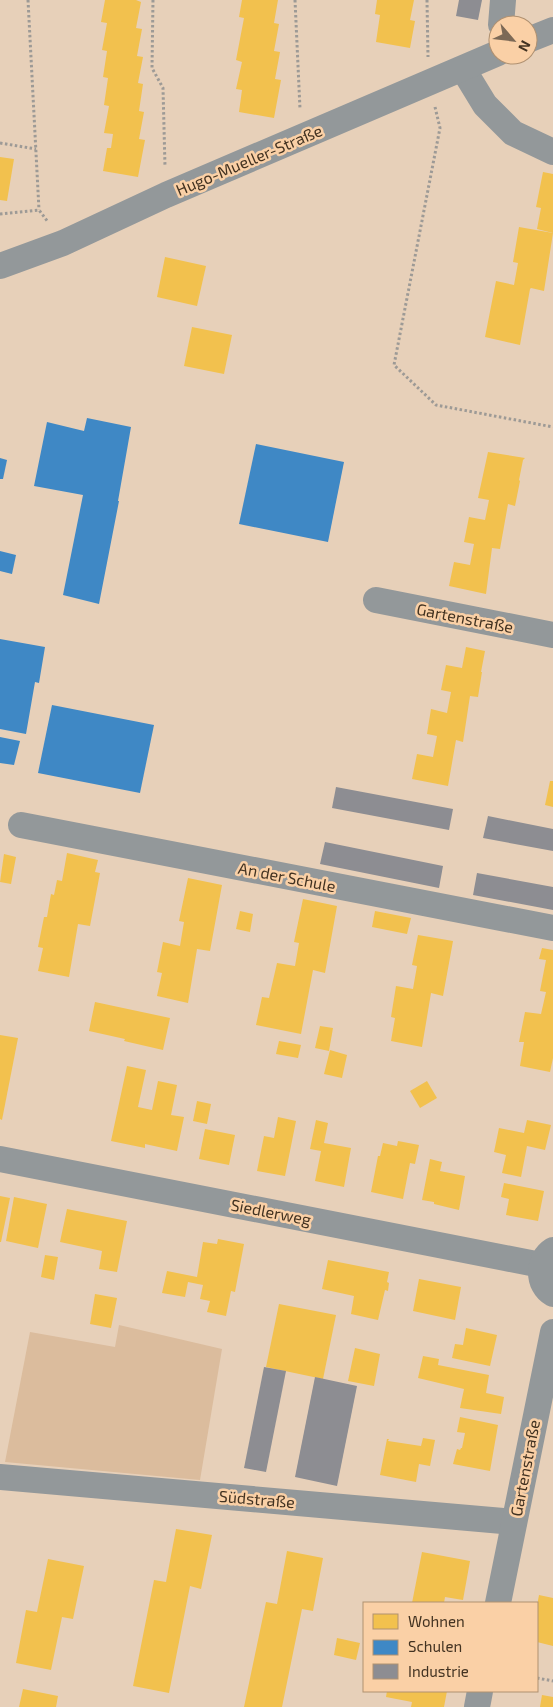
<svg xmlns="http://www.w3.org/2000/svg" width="553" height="1707" font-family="'Exo 2',sans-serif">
<rect width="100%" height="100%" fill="#e7d0b9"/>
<path fill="#dbbc9d" d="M119,1325l103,24 -22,131 -195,-18 25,-130 85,15z"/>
<g fill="#f2c14e">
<path d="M105,0h31l5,2 -5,26 6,1 -5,27 6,1 -5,26 5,1 -4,27 5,1 -5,27 6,1 -7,37 -35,-6 4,-23h4l2,-14 -9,-1 5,-27 -5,-1 4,-27 -5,-1 4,-26 -5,-1 5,-27 -6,-1z"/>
<path d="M242,0h36l-4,23 5,1 -5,27 6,1 -5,27 6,1 -7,38 -35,-6 3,-22 -6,-1 6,-27 -6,-2 8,-42 -5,-1z"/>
<path d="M377,0h37l-4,20 5,1 -5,27 -34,-6 4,-27 -5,-1z"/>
<path d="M0,157l14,2 -7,42 -7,-1z"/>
<path d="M543,172l10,2v59l-16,-4 4,-21 -5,-1z"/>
<path d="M519,227l34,6 -9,58 -13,-3 -1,1 -10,56 -35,-8 11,-56 18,4 4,-22 -5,-1z"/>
<path d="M165,257l41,9 -9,40 -40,-9z"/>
<path d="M192,327l40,8 -8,39 -40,-8z"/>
<path d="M488,452l37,6 -2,2 -4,20 1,1 -5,25 -7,-2 -8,45 -8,-1 -6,46 -37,-8 5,-24 16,3 4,-21 -10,-2 5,-25 16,3 4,-20 -11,-2z"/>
<path d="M466,647l19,4 -4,21h1l-4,25 -8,-1 -7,46 -7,-2 -8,46 -36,-7 5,-25 16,3 4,-21 -10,-2 4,-25 16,4 4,-21 -10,-2 5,-25 16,3z"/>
<path d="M550,781h3v26l-8,-2z"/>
<path d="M67,853l31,7 -3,12 5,1 -10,53 -12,-2 -9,53 -31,-6 5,-23 -5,-1 6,-30h3l4,-23 3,1 3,-15 5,1z"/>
<path d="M4,854l12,3 -5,27 -11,-2z"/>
<path d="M188,878l34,7 -12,66 -13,-2 -9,54 -31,-7 5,-23 -5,-1 6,-30 17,4 4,-24 -5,-1z"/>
<path d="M303,899l34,7 -12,67 -12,-3 -12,64 -45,-9 6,-28 7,1 8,-35 18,3 4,-23 -5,-1z"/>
<path d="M240,911l13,3 -3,18 -14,-3z"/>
<path d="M375,911l36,7 -4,16 -35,-7z"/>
<path d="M418,935l35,6 -10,55 -12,-3 -9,54 -31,-6 4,-23 -4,-1 5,-31 17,3 4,-23 -5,-1z"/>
<path d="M542,948l11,2v108l-3,14 -30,-6 4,-24h-5l6,-30 16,2 5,-22 -6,-1 6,-31 -7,-1z"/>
<path d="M95,1002l75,16 -7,32 -39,-9 1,-2 -36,-8z"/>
<path d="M320,1026l13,2 -4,23 -14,-3z"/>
<path d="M0,1035l18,3 -16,82 -2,-1z"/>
<path d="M279,1041l22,4 -3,13 -22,-4z"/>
<path d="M330,1050l17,5 -5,23 -18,-4z"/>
<path d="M127,1066l19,4 -8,37 14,3 6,-29 19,4 -6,30 13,2 -7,34 -32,-7v4l-34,-7z"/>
<path d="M427,1081l10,17 -17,10 -10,-17z"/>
<path d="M197,1101l14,3 -4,20 -14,-3z"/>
<path d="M278,1117l18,4 -11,55 -28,-5 7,-35 10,2z"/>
<path d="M316,1120l12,3 -4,20 27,5 -7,39 -29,-6 6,-30 -11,-2z"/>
<path d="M527,1120l24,5 -6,25 -18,-4 -6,31 -19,-4 4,-18 -12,-3 5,-24 25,5z"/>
<path d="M205,1129l30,6 -6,30 -30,-6z"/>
<path d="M398,1141l21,4 -4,19 -5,-1 -7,36 -32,-7 7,-36h2l3,-13 14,3z"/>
<path d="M430,1159l12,3 -2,9 25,5 -6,34 -25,-6v-2l-12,-2z"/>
<path d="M504,1183l40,8 -6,30 -32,-6 3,-16 -8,-2z"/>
<path d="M0,1196l10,2 -9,44h-1z"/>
<path d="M14,1197l33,7 -9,44 -32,-7z"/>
<path d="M67,1209l60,12 -10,51 -18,-3 3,-18 -42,-9z"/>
<path d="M218,1239l26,5 -9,48 -4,-1 -5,25 -19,-4 3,-11 -10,-2 3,-14 -15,-3 -3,15 -23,-4 5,-22 30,6 6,-35 14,2z"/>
<path d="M45,1255l13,2 -4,23 -13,-3z"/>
<path d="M328,1260l61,12 -2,10 2,1 -1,8 -3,-1 -7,30 -27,-6 3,-18 -32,-7z"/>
<path d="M419,1279l42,8 -6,33 -42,-9z"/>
<path d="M95,1294l22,4 -6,30 -21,-4z"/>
<path d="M279,1304l57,11 -13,64 -57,-12z"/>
<path d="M466,1328l31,7 -7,31 -38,-8 3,-14 8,1z"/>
<path d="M355,1348l25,6 -6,32 -26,-5z"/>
<path d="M423,1356l16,3 -1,6 51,10 -3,18 18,4 -3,17 -41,-6 4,-19 -46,-11z"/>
<path d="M460,1417l38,8 -8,46 -37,-7 4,-15 3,1 1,-2h1l3,-15 -8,-1z"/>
<path d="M423,1438l12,2 -5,26 -11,-2 -3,18 -36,-7 7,-36h2l-1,2 33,5z"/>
<path d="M176,1529l36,6 -11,54 -11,-3 -21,107 -36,-7 21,-106 12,2z"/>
<path d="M287,1551l36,7 -10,53 -11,-2 -20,98h-38l22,-105 11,2z"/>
<path d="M422,1552l48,9 -7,39 -18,-3 -1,6h-32z"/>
<path d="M48,1559l36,7 -11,53 -11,-2 -11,53 -35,-7 10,-53 11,2z"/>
<path d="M539,1595l14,3v48l-16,-4v-36z"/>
<path d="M337,1638l23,5 -4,17 -22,-5z"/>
<path d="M23,1689l35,7 -2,11h-37z"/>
<path d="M387,1691h60l-3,16h-33l1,-5 -26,-5z"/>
<path d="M542,1695l11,2v10h-13z"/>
</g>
<g fill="#3f88c5">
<path d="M87,418l44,9 -13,74h1l-20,103 -36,-9 20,-100 -49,-9 13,-64 37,9z"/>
<path d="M256,444l88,18 -16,80 -89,-18z"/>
<path d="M0,458l7,2 -4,19h-3z"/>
<path d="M0,551l16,4 -4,19 -12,-3z"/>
<path d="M0,639l45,8 -6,36 -4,-1 -9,52 -26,-5z"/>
<path d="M52,705l102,20 -14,68 -102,-20z"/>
<path d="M0,737l20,4 -6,24 -14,-2z"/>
</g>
<g fill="#8d8d92">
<path d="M459,0h23l-4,20 -22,-4z"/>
<path d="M336,787l117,22 -4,21 -117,-22z"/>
<path d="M488,816l65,13v22l-70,-13z"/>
<path d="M325,842l118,24 -4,22 -119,-24z"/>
<path d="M477,873l76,14v23l-80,-15z"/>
<path d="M264,1367l22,4 -20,101 -22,-4z"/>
<path d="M315,1377l42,9 -20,100 -42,-9z"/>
</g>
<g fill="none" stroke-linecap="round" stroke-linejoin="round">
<g stroke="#9d9a96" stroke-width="3" stroke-dasharray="2.5 2.5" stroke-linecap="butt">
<path d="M28,0l11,210"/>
<path d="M153,0l-1,68 11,20 2,79"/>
<path d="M295,0l5,109"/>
<path d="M427,0l1,57"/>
<path d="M435,107l5,21 -46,237 42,40 117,22"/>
<path d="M0,143l36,6"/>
<path d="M0,214l39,-4 9,12"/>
<path d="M537,1678l16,3"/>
</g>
<g stroke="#93989a" stroke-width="26">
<path d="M501,25l2,-25"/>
<path d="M528,40l25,-10"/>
<path d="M463,69l22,36 28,28 40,19"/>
<path d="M0,266l63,-23 103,-48 332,-142"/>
<path d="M376,600l177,35"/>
<path d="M21,825l532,103"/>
<path d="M0,1159l541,106"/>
<path d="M553,1250c-16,10 -16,35 0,44"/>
<path d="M0,1477l514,45"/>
<path d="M498,1603l55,-271"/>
<path d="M477,1707l3,-16"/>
</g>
</g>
<g text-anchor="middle" stroke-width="5" stroke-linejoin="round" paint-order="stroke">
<g font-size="16" fill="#423221" stroke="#fad0a6">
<text transform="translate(249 160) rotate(-23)" y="6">Hugo-Mueller-Straße</text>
<text transform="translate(465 618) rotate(11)" y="6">Gartenstraße</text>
<text transform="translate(287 877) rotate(11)" y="6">An der Schule</text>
<text transform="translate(271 1212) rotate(11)" y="6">Siedlerweg</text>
<text transform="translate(525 1468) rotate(-79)" y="6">Gartenstraße</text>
<text transform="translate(257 1499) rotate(5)" y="6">Südstraße</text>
</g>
</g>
<rect x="363" y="1602" width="175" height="90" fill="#fad0a6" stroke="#b09171"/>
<rect x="373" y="1614" width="25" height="15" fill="#f2c14e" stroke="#b09171"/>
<text x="408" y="1627" font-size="15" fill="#423221">Wohnen</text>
<rect x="373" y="1640" width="25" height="15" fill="#3f88c5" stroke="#b09171"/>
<text x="408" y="1652" font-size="15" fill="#423221">Schulen</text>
<rect x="373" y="1664" width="25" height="15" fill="#8d8d92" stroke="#b09171"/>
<text x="408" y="1677" font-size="15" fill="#423221">Industrie</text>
<g transform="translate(513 40) rotate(118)"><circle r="24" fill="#fad0a6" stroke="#b09171"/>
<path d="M0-4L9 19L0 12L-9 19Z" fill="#7c6956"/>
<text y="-8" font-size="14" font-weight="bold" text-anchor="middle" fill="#423221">N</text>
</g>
</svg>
